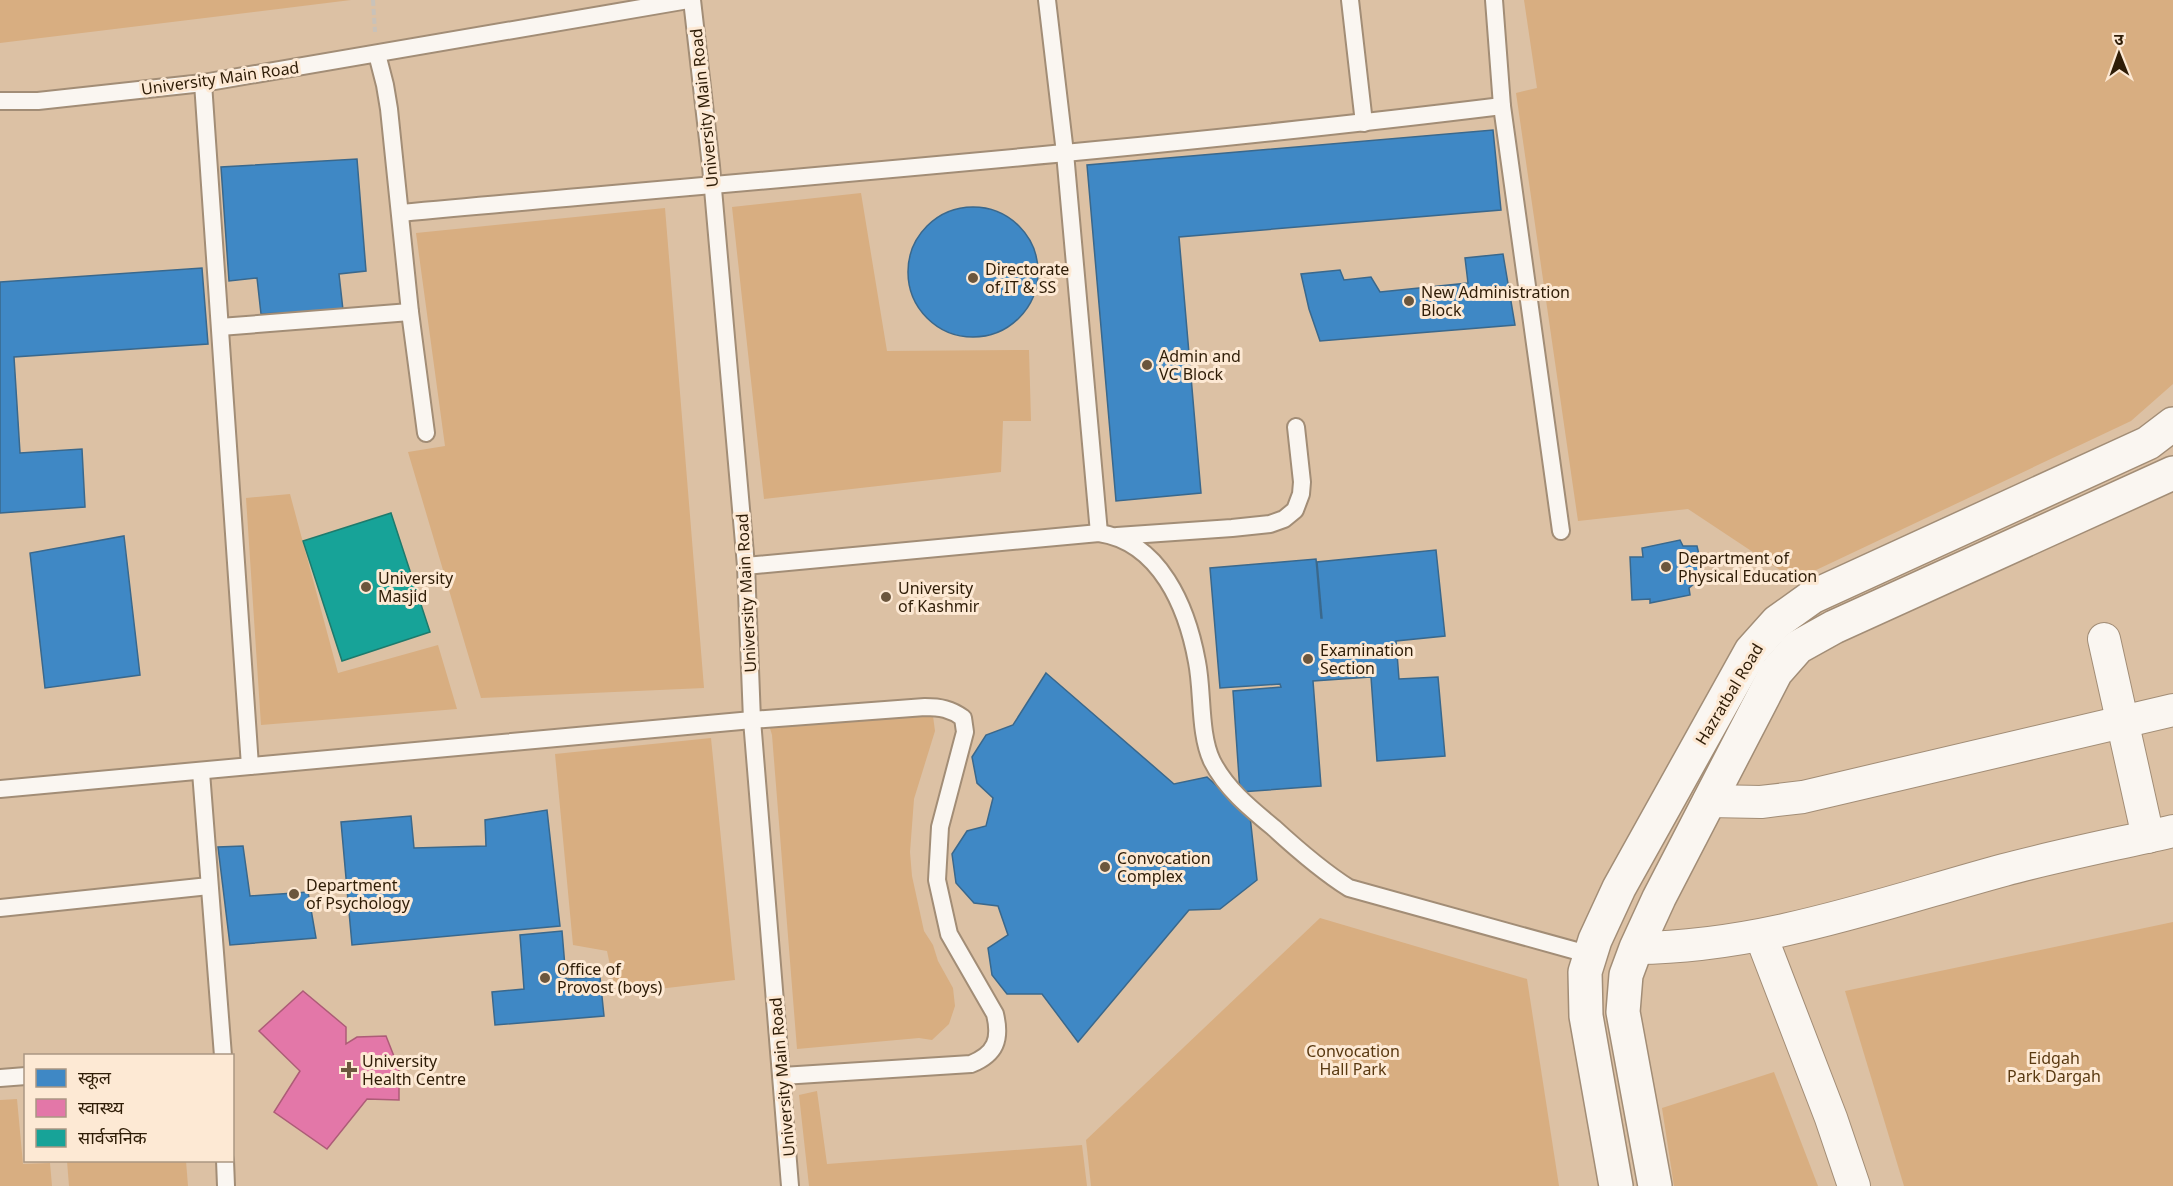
<svg xmlns="http://www.w3.org/2000/svg" width="2173" height="1186" font-family="'Noto Sans','Noto Sans Devanagari',sans-serif">
<rect width="100%" height="100%" fill="#dcc1a4"/>
<g fill="#d8ae81">
<path d="M0,0h351l-351,43z"/>
<path d="M1524,0h649v384l-42,37 -336,159 -107,-71 -110,12 -62,-428 21,-5z"/>
<path d="M861,193l26,158 142,-1 2,71h-28l-2,51 -237,27 -32,-292z"/>
<path d="M665,208l39,480 -223,10 -73,-246 37,-6 -29,-213z"/>
<path d="M290,494l48,179 100,-28 19,64 -196,16 -15,-227z"/>
<path d="M926,711l7,5 2,15 -21,68 -4,53 2,24 12,55 9,14 5,16 15,27 2,18 -6,18 -17,16 -13,-2 -122,11 -25,-314 -3,-10z"/>
<path d="M711,738l24,242 -119,14 -9,-43 -34,-6 -18,-191z"/>
<path d="M1320,918l207,61 32,207h-468l-5,-46z"/>
<path d="M2173,922v264h-269l-59,-195z"/>
<path d="M1774,1072l44,114h-144l-12,-78z"/>
<path d="M817,1091l10,73 255,-19 5,41h-278l-10,-91z"/>
<path d="M17,1099l6,65 27,-1 2,23h-52v-86z"/>
<path d="M67,1161h119l2,25h-119z"/>
</g>
<g fill="#3f88c5" stroke="#3a688c" stroke-width="1.5">
<path d="M1493,130l8,80 -322,27 22,256 -85,8 -29,-336z"/>
<path d="M357,159l9,112 -27,3 4,36 -82,4 -4,-36 -28,3 -8,-114z"/>
<circle cx="973" cy="272" r="65"/>
<path d="M1503,254l12,71 -195,16 -11,-32 -8,-35 39,-4 4,10 27,-3 9,15 88,-9 -3,-25z"/>
<path d="M202,268l6,76 -194,13 6,96 62,-4 3,58 -85,6v-231z"/>
<path d="M124,536l16,139 -95,13 -15,-135z"/>
<path d="M1680,540l3,6h14l7,30 -15,12 1,7 -40,8v-4l-18,1 -2,-43h13l-1,-9z"/>
<path d="M1436,550l9,86 -49,5 3,38 39,-2 7,79 -68,5 -6,-84 -58,4 8,105 -81,6 -7,-101 48,-4 -1,-3 -60,4 -10,-120 106,-9 5,59h1l-5,-56z"/>
<path d="M1046,673l128,111 33,-7 43,39 7,64 -37,29 -31,1 -111,132 -36,-48h-35l-15,-19 -4,-27 20,-13 -10,-29 -24,-3 -18,-20 -4,-29 15,-23 19,-5 7,-28 -16,-15 -5,-26 14,-22 27,-10z"/>
<path d="M547,810l13,116 -208,19 -11,-123 70,-6 3,32 72,-2 -1,-26z"/>
<path d="M243,846l7,50 58,-4 8,46 -86,7 -12,-98z"/>
<path d="M562,931l4,48 34,-2 4,39 -109,9 -3,-33 32,-3 -4,-54z"/>
</g>
<path fill="#e377a8" stroke="#ad5c77" stroke-width="1.5" d="M303,991l43,36v17l11,-7 29,-1 13,33v31l-32,-1 -40,50 -53,-37 26,-41 -41,-40z"/>
<path fill="#17a398" stroke="#1e7a6c" stroke-width="1.5" d="M391,513l39,119 -88,29 -39,-120z"/>
<g fill="none" stroke-linecap="round" stroke-linejoin="round">
<g stroke="#a28d76" stroke-width="20">
<g id="lane">
<path d="M692,0l19,166 35,400 6,154 38,466"/>
<path d="M1047,0l18,153 34,380"/>
<path d="M1350,0l14,123"/>
<path d="M1494,0l8,106 59,425"/>
<path d="M377,54l8,31 4,24 21,203 16,121"/>
<path d="M203,83l47,683"/>
<path d="M0,101h38l165,-18 485,-83"/>
<path d="M401,213c367,-34 735,-62 1101,-107"/>
<path d="M220,327l190,-15"/>
<path d="M1117,536l115,-8 38,-4 14,-5 11,-9 6,-16 1,-12 -6,-55"/>
<path d="M746,566l353,-33c61,9 88,74 98,129 6,30 2,72 15,99 14,28 39,48 62,67 24,22 48,43 75,60l242,67"/>
<path d="M201,772l22,284"/>
<path d="M0,789l752,-69 173,-13c15,0 26,2 38,11l2,14 -25,95 -3,53 12,54 46,80c6,25 1,40 -24,50l-189,12"/>
<path d="M0,908l209,-22"/>
<path d="M0,1078l26,-2"/>
<path d="M225,1160l1,26"/>
</g>
</g>
<g stroke="#a28d76" stroke-width="34">
<g id="street">
<path d="M2104,639l44,198"/>
<path d="M1709,801l52,1 42,-5 370,-87"/>
<path d="M1761,936l70,182 23,68"/>
<path d="M1636,948c127,-1 247,-45 368,-78 56,-15 113,-26 169,-39"/>
</g>
</g>
<g stroke="#a28d76" stroke-width="36">
<g id="secondary">
<path d="M1616,1186l-30,-170 -1,-44 10,-32 24,-52 132,-237 26,-29 35,-25 336,-154 25,-19"/>
<path d="M1655,1186l-32,-174 3,-37 10,-27 23,-50 117,-226 22,-25 36,-20 339,-154"/>
</g>
</g>
<path stroke="#c9c2b9" stroke-width="4" stroke-dasharray="6 3" stroke-linecap="butt" d="M373,0l2,32"/>
<use href="#lane" stroke="#faf6f1" stroke-width="16"/>
<use href="#street" stroke="#faf6f1" stroke-width="32"/>
<use href="#secondary" stroke="#faf6f1" stroke-width="33"/>
</g>
<g fill="#6b563d" stroke="#fde9d4" stroke-width="2">
<circle cx="973" cy="278" r="6"/>
<circle cx="1409" cy="301" r="6"/>
<circle cx="1147" cy="365" r="6"/>
<circle cx="1666" cy="567" r="6"/>
<circle cx="366" cy="587" r="6"/>
<circle cx="886" cy="597" r="6"/>
<circle cx="1308" cy="659" r="6"/>
<circle cx="1105" cy="867" r="6"/>
<circle cx="294" cy="894" r="6"/>
<circle cx="545" cy="978" r="6"/>
<path d="M346 1061h6v6h6v6h-6v6h-6v-6h-6v-6h6z"/>
</g>
<g text-anchor="middle" stroke-width="6" stroke-linejoin="round" paint-order="stroke">
<g font-size="16" fill="#2e1c06" stroke="#fde9d4">
<text transform="translate(220 78) rotate(-8)" y="6">University Main Road</text>
<text transform="translate(704 108) rotate(-96)" y="6">University Main Road</text>
<text transform="translate(746 593) rotate(-93)" y="6">University Main Road</text>
<text transform="translate(1729 694) rotate(-59)" y="6">Hazratbal Road</text>
<text transform="translate(782 1077) rotate(-95)" y="6">University Main Road</text>
</g>
<g font-size="16" fill="#2e1c06" stroke="#fde9d4" text-anchor="start">
<text x="985" y="275">Directorate<tspan x="985" dy="18">of IT &amp; SS</tspan></text>
<text x="1421" y="298">New Administration<tspan x="1421" dy="18">Block</tspan></text>
<text x="1159" y="362">Admin and<tspan x="1159" dy="18">VC Block</tspan></text>
<text x="1678" y="564">Department of<tspan x="1678" dy="18">Physical Education</tspan></text>
<text x="378" y="584">University<tspan x="378" dy="18">Masjid</tspan></text>
<text x="898" y="594">University<tspan x="898" dy="18">of Kashmir</tspan></text>
<text x="1320" y="656">Examination<tspan x="1320" dy="18">Section</tspan></text>
<text x="1117" y="864">Convocation<tspan x="1117" dy="18">Complex</tspan></text>
<text x="306" y="891">Department<tspan x="306" dy="18">of Psychology</tspan></text>
<text x="557" y="975">Office of<tspan x="557" dy="18">Provost (boys)</tspan></text>
<text x="362" y="1067">University<tspan x="362" dy="18">Health Centre</tspan></text>
</g>
<g font-size="16" fill="#593911" stroke="#fde9d4">
<text x="1353" y="1057">Convocation<tspan x="1353" dy="18">Hall Park</tspan></text>
<text x="2054" y="1064">Eidgah<tspan x="2054" dy="18">Park Dargah</tspan></text>
</g>
</g>
<rect x="24" y="1054" width="210" height="108" fill="#fde9d4" stroke="#aa9782" stroke-width="1.5"/>
<rect x="36" y="1069" width="30" height="18" fill="#3f88c5" stroke="#aa9782" stroke-width="1.5"/>
<text x="78" y="1084" font-size="18" fill="#2e1c06">स्कूल</text>
<rect x="36" y="1099" width="30" height="18" fill="#e377a8" stroke="#aa9782" stroke-width="1.5"/>
<text x="78" y="1114" font-size="18" fill="#2e1c06">स्वास्थ्य</text>
<rect x="36" y="1129" width="30" height="18" fill="#17a398" stroke="#aa9782" stroke-width="1.5"/>
<text x="78" y="1144" font-size="18" fill="#2e1c06">सार्वजनिक</text>
<g transform="translate(2119 54) rotate(359)" stroke="#fde9d4" stroke-width="4.5" paint-order="stroke">
<path d="M0-4.5L10 22L0 15L-10 22Z" fill="#2e1c06"/>
<text y="-9" font-size="16" font-weight="bold" text-anchor="middle" fill="#2e1c06">उ</text>
</g>
</svg>
